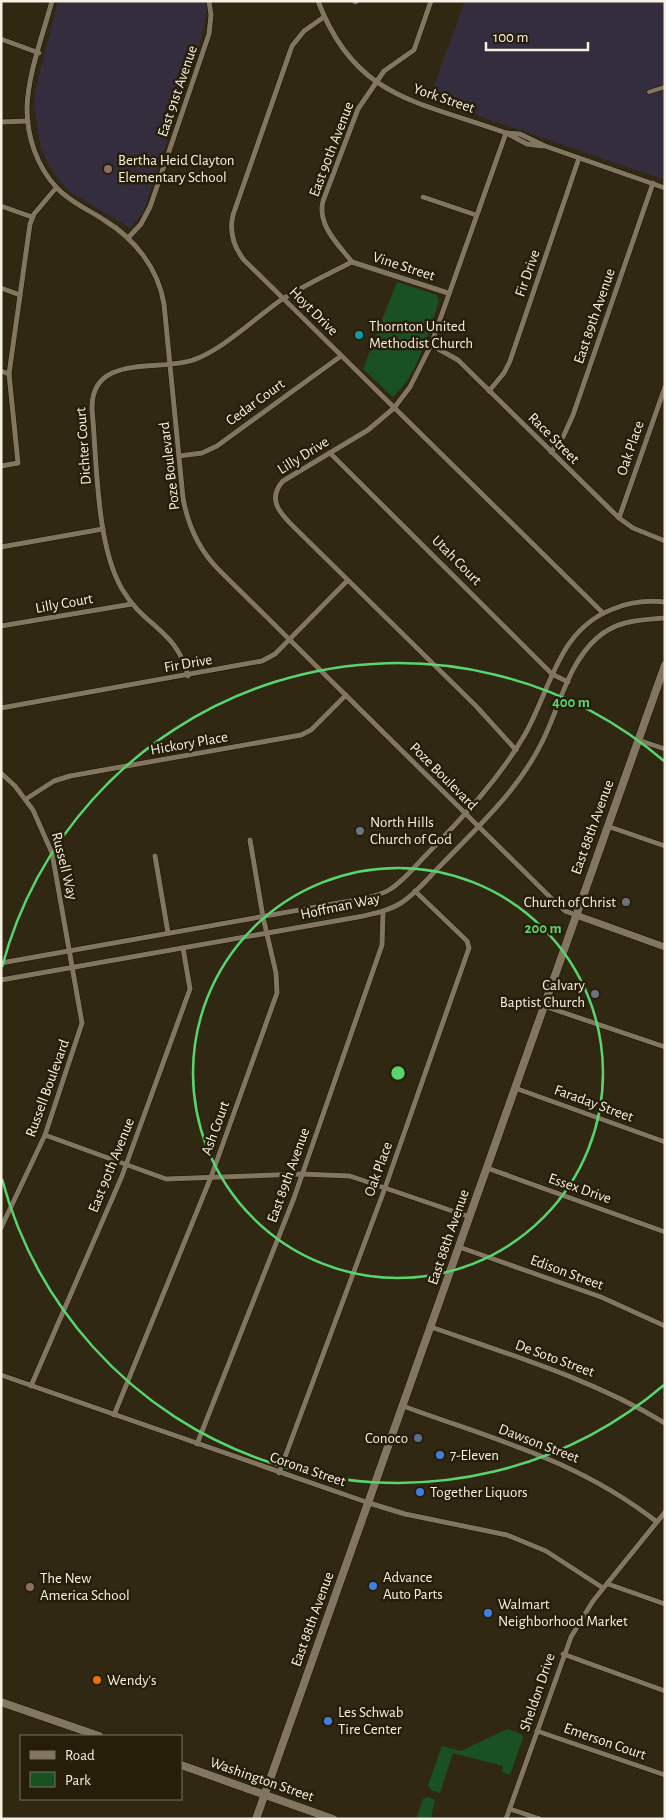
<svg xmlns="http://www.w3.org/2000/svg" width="666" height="1820" viewBox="0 0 666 1820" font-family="'Alegreya Sans',sans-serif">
<rect width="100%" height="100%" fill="#312813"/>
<g fill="#342d3d">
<polygon points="58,1 205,1 207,11 201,40 143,213 130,228 70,192 52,171 41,149 34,108 35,91"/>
<polygon points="465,1 665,1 665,180 429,99"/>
</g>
<g fill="#1a5122">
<path d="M397 282 437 295 439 301C428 333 419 373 393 397L363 369Z"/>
<polygon points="507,1729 521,1734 523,1738 510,1775 502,1772 503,1766 453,1753 440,1793 431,1790 428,1785 442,1746 461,1751"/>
<polygon points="428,1797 435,1800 431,1818 433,1819 416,1819 423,1799"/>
</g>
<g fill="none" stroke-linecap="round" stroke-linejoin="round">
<defs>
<polyline id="pedestrian" points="649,92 665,87"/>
<g id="minor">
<path d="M52 1C43 35 28 73 27 108 27 137 37 167 57 188 70 202 89 210 104 220 135 239 158 268 164 304L183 498C188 526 199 550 219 570L552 899 565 911 576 915"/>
<path d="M318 1C355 99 418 101 506 133L520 134 545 146 665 188"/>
<polyline points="355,2 357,1"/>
<path d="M324 17 304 31 292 46 233 215C229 232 233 246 244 260L603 613"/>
<polyline points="1,39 39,53"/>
<polyline points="1,122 28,121"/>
<path d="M506 133 431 345 410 387 394 408 368 430 283 481C264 502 285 518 300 533L476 706 516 750"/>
<polyline points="506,133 527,144 542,146"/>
<polyline points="423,197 476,215"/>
<polyline points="1,206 32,217"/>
<polyline points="128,238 141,224 150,207 209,34 211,15 209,1"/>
<path d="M352 262C338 244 317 225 323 201L358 109 384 71 414 50 431 1"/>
<polyline points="352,262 448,293"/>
<polyline points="1,288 20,295"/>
<polyline points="431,345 458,360 619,518 633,528 665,541"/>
<polyline points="1,371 9,374"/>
<polyline points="489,391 504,373 510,361 579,158"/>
<polyline points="551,452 563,437 573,415 653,183"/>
<polyline points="330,453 552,674 568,682"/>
<polyline points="179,456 202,453 217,446 341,356"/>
<polyline points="1,466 18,463 9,374 30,224 34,214 56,188"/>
<polyline points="619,518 665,387"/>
<polyline points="1,547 103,529"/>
<polyline points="1,626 132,604"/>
<path d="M188 676C177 630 144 627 122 589 96 545 97 461 92 409 91 353 159 372 193 360 221 351 255 318 281 300 303 286 328 274 352 262"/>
<polyline points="1,708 262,661 275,654 347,581"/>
<polyline points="638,740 665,749"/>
<polyline points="1,773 15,786 33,810 52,853 82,1023 45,1135 1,1228"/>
<polyline points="26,799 54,781 70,776 301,735 311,730 346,695"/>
<polyline points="607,826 665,846"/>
<polyline points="155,856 168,933"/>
<path d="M1 963 361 899C370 897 381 895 389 890 404 881 416 865 428 853 464 816 498 780 524 736 551 690 557 630 613 609 630 602 646 600 665 602"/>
<path d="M1 980 358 917C373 914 388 911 401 903 417 893 429 877 442 864 478 827 518 790 541 744 559 710 567 664 597 638 617 620 640 620 665 618"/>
<polyline points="544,1006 665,1047"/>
<polyline points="515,1088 665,1142"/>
<polyline points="45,1135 166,1179 302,1174 350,1176 470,1217"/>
<polyline points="487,1168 665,1232"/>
<polyline points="459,1247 601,1297 665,1326"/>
<path d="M431 1327C511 1355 592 1379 665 1423"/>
<polyline points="1,1375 369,1503 405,1514 507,1535 546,1551 603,1588"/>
<polyline points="31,1386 122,1176 190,989 183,948"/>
<path d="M403 1406C495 1440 578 1460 657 1522"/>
<polyline points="114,1415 211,1177 277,993 276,973 263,917 250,840"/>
<polyline points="197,1444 294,1198 382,945 383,911"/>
<polyline points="279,1473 385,1188 469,948 467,941 415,891"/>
<polyline points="608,1584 665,1604"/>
<polyline points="563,1654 665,1691"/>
<polyline points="537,1731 665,1775"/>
<polyline points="510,1809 540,1819"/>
<polyline points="506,1819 571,1637 593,1601 665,1512"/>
</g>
<polyline id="tertiary" points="576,915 665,947"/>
<g id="secondary">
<polyline points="1,1702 99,1736"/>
<polyline points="181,1765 333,1819"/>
<polyline points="256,1819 665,665"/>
</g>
</defs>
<use href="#pedestrian" stroke="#191000" stroke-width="5"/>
<use href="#minor" stroke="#191000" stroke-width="6"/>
<use href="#tertiary" stroke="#191000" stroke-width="8"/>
<use href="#secondary" stroke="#191000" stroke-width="9"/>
<use href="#pedestrian" stroke="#827660" stroke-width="4"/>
<use href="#minor" stroke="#827660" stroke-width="5"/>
<use href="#tertiary" stroke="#827660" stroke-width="7"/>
<use href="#secondary" stroke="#827660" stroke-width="8"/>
</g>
<g fill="none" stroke="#59d56f" stroke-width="2.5">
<circle cx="398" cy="1073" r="205"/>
<path d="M664 1385A410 410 0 0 1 2 1179M2 967A410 410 0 0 1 664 761"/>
</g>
<g fill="#8d6e63" stroke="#271e09" stroke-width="2">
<circle cx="108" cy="169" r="5"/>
<circle cx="30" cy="1587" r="5"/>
</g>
<circle fill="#0f9aa8" stroke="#271e09" stroke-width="2" cx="359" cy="335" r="5"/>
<g fill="#6b7280" stroke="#271e09" stroke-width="2">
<circle cx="360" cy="831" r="5"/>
<circle cx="626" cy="902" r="5"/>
<circle cx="595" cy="994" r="5"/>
</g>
<circle fill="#5c6f8a" stroke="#271e09" stroke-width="2" cx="418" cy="1438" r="5"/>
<g fill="#3f7fe0" stroke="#271e09" stroke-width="2">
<circle cx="440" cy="1455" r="5"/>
<circle cx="420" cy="1492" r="5"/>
<circle cx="373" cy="1586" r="5"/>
<circle cx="488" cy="1613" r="5"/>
<circle cx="328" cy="1721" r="5"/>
</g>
<circle fill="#e8710a" stroke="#271e09" stroke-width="2" cx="97" cy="1680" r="5"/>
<g text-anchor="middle" stroke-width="5" stroke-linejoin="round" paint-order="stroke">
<g font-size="15" fill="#f7f1e4" stroke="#271e09">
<text transform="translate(177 91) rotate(-71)" y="5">East 91st Avenue</text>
<text transform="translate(444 98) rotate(19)" y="5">York Street</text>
<text transform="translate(331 149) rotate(-69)" y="5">East 90th Avenue</text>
<text transform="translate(404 266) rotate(18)" y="5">Vine Street</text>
<text transform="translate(527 273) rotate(-71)" y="5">Fir Drive</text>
<text transform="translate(314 311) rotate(45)" y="5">Hoyt Drive</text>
<text transform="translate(594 316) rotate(-71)" y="5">East 89th Avenue</text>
<text transform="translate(255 402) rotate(-36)" y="5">Cedar Court</text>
<text transform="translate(554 438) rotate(45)" y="5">Race Street</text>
<text transform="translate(83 446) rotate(-94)" y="5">Dichter Court</text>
<text transform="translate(630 448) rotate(-71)" y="5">Oak Place</text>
<text transform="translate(303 455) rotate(-32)" y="5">Lilly Drive</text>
<text transform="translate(169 466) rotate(-97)" y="5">Poze Boulevard</text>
<text transform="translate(457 560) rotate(45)" y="5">Utah Court</text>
<text transform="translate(64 603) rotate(-10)" y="5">Lilly Court</text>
<text transform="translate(188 663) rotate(-10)" y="5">Fir Drive</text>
<text transform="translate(189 743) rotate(-10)" y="5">Hickory Place</text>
<text transform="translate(444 776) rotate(45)" y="5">Poze Boulevard</text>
<text transform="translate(592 827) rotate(-70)" y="5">East 88th Avenue</text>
<text transform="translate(65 866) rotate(76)" y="5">Russell Way</text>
<text transform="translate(340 906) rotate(-12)" y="5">Hoffman Way</text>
<text transform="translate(47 1088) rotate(-70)" y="5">Russell Boulevard</text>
<text transform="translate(594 1103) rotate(20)" y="5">Faraday Street</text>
<text transform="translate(215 1128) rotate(-70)" y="5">Ash Court</text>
<text transform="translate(111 1165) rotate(-68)" y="5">East 90th Avenue</text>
<text transform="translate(378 1169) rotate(-70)" y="5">Oak Place</text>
<text transform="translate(288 1175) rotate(-70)" y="5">East 89th Avenue</text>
<text transform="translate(580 1188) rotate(19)" y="5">Essex Drive</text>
<text transform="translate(448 1237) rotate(-71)" y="5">East 88th Avenue</text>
<text transform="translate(567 1272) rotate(20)" y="5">Edison Street</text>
<text transform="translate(555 1358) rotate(20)" y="5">De Soto Street</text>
<text transform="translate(539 1443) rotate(21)" y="5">Dawson Street</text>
<text transform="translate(308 1469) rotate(19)" y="5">Corona Street</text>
<text transform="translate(312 1619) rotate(-70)" y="5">East 88th Avenue</text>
<text transform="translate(537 1692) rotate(-71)" y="5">Sheldon Drive</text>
<text transform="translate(605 1741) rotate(19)" y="5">Emerson Court</text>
<text transform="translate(262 1779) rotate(19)" y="5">Washington Street</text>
</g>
<g font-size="15" fill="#f7f1e4" stroke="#271e09" text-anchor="start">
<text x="118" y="165">Bertha Heid Clayton<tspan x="118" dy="17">Elementary School</tspan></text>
<text x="369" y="331">Thornton United<tspan x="369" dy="17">Methodist Church</tspan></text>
<text x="370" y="827">North Hills<tspan x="370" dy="17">Church of God</tspan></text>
<text x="616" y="907" text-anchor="end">Church of Christ</text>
<text x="585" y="990" text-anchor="end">Calvary<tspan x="585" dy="17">Baptist Church</tspan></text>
<text x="408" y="1443" text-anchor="end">Conoco</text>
<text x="450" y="1460">7-Eleven</text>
<text x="430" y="1497">Together Liquors</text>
<text x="383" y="1582">Advance<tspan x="383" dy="17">Auto Parts</tspan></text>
<text x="40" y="1583">The New<tspan x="40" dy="17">America School</tspan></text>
<text x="498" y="1609">Walmart<tspan x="498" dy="17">Neighborhood Market</tspan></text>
<text x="107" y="1685">Wendy's</text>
<text x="338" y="1717">Les Schwab<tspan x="338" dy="17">Tire Center</tspan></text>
</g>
</g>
<circle cx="398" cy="1073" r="8" fill="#59d56f" stroke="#271e09" stroke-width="2.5"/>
<g font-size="15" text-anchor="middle" font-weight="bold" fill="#59d56f" stroke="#271e09" stroke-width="5" stroke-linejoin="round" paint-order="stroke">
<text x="571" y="707">400 m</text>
<text x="543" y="933">200 m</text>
</g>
<rect width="666" height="1820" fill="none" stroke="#f7f1e4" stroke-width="5"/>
<rect x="20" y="1735" width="162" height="65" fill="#271e09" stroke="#7a7261"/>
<rect x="30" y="1751" width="25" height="8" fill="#827660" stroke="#7a7261"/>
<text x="65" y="1760" font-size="15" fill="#f7f1e4">Road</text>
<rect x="30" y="1772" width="25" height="15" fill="#1a5122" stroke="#7a7261"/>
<text x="65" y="1785" font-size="15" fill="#f7f1e4">Park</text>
<path d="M486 42v8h102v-8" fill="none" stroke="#f7f1e4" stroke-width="2.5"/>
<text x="493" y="42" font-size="15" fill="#f7f1e4" stroke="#271e09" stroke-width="4" paint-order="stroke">100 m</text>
</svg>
